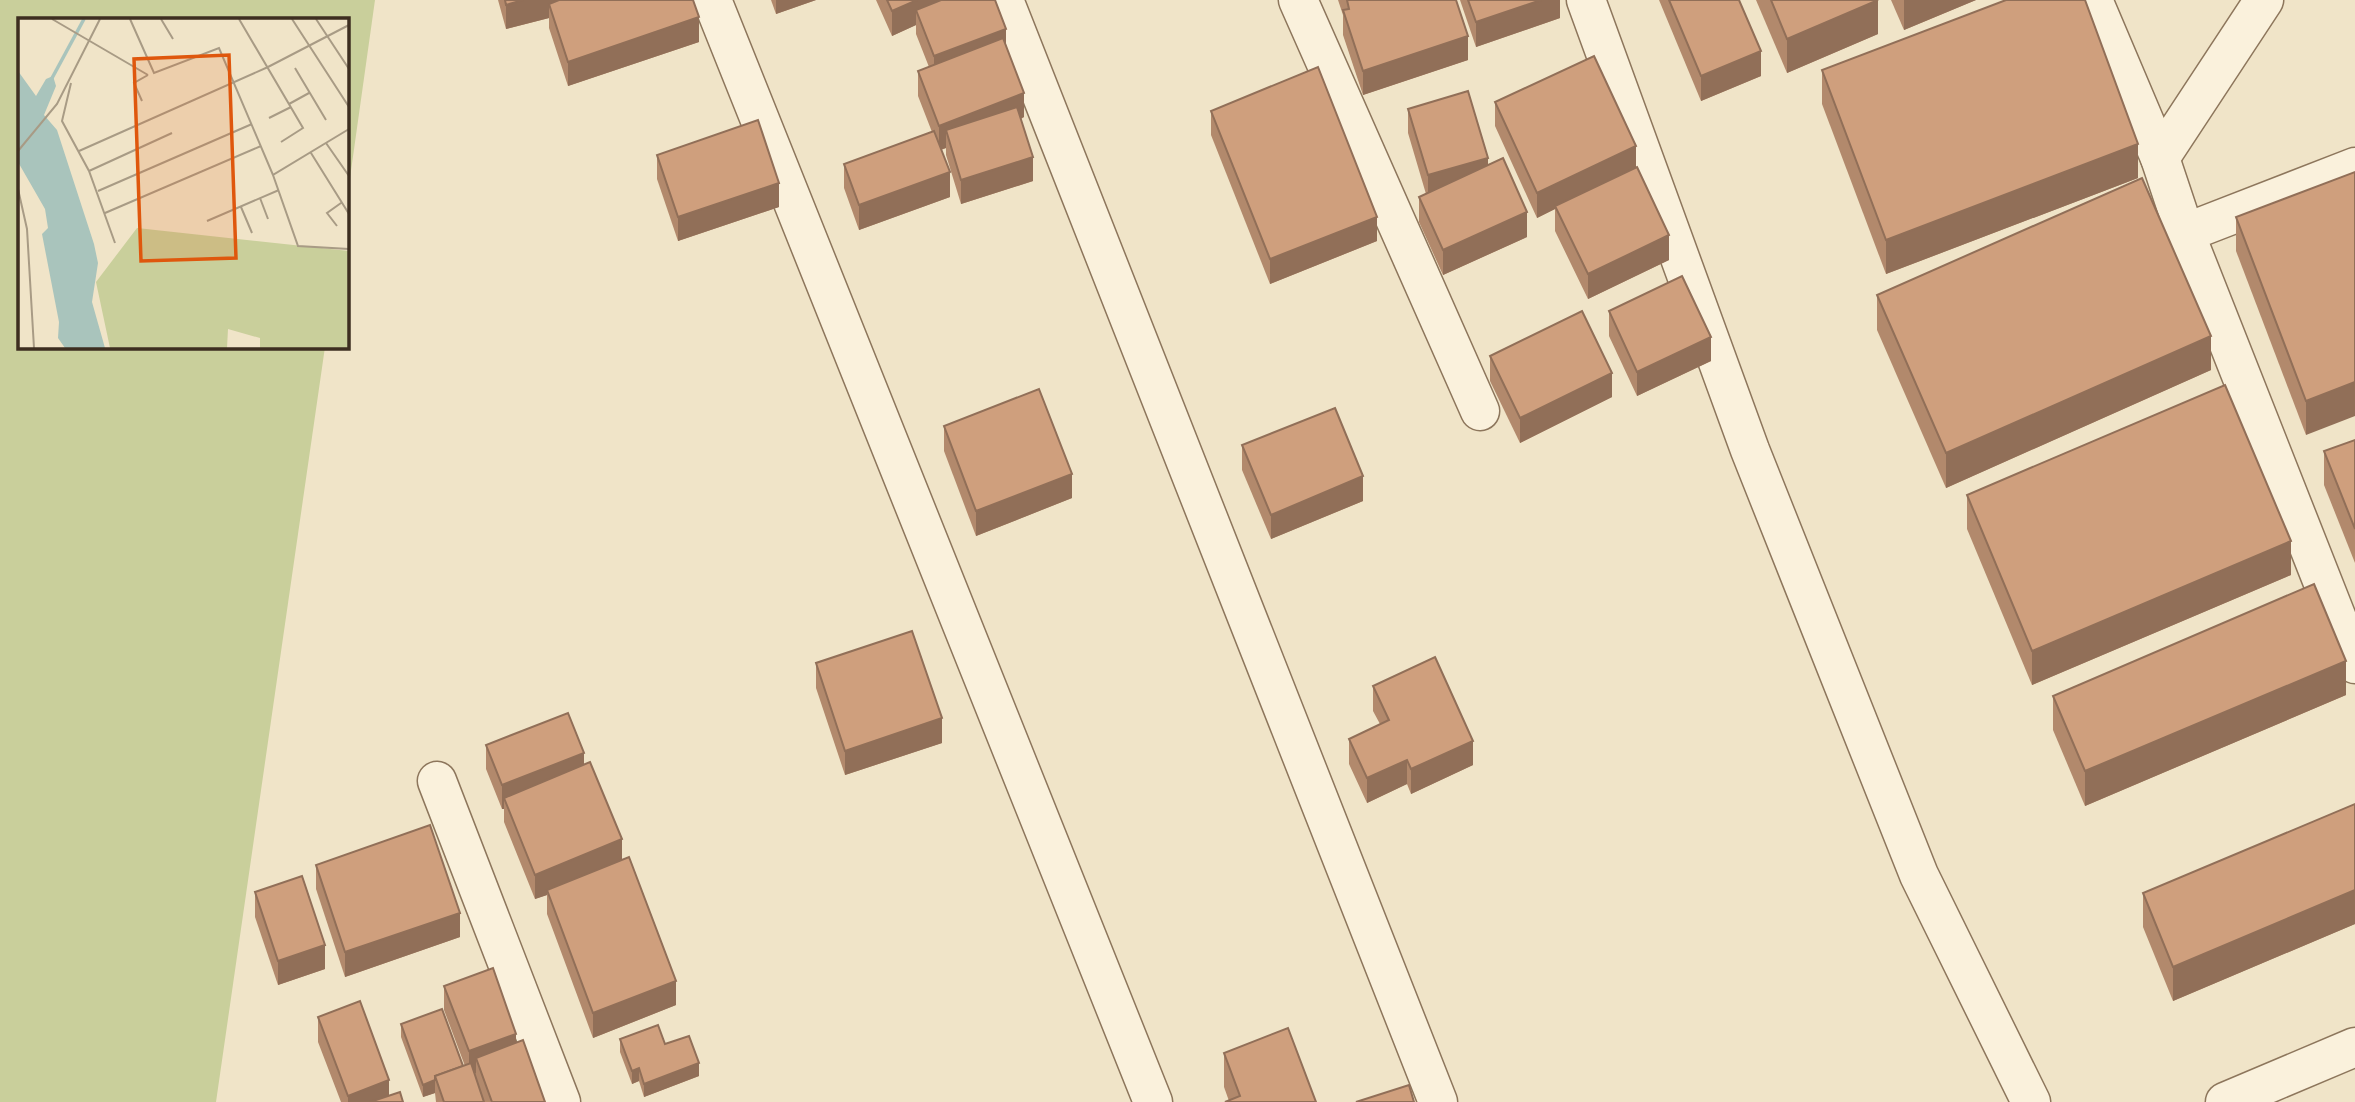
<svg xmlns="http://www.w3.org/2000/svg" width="2355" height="1102" viewBox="0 0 2355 1102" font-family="'Source Serif 4',serif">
<rect width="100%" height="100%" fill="#f0e4c8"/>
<polygon fill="#c9cf9b" points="0,0 375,0 347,199 346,19 19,19 19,346 325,347 216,1102 0,1102"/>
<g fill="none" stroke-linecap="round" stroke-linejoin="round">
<defs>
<g id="minor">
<polyline points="712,0 1153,1102"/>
<polyline points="1004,0 1438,1102"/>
<polyline points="1298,0 1480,411"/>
<polyline points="1586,0 1750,450 1919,875 2031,1102"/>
<polyline points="2093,0 2160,158 2185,233"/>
<polyline points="2160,158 2264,0"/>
<polyline points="2355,167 2185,233 2355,664"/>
<polyline points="437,781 561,1102"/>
<polyline points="2225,1102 2355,1047"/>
</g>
</defs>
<use href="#minor" stroke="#8d765c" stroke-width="41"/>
<use href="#minor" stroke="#faf1dc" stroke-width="38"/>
</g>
<g fill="#b2896c">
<polygon points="498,0 693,0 699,42 568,86 549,28 549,18 506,29"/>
<polygon points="771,0 816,0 776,14"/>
<polygon points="876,0 995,0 1024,117 1021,119 1033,181 961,204 946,155 946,148 941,150 950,197 859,230 844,188 844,164 932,132 918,96 918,71 929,67 916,34 916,25 892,36"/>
<polygon points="1338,0 1456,0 1468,60 1363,95 1343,35 1343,15"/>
<polygon points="1460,0 1560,0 1560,18 1476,47"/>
<polygon points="1659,0 1739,0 1761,76 1701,101"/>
<polygon points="1756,0 1878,0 1878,34 1787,73"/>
<polygon points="1891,0 1976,0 1904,30"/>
<polygon points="1822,70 2138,178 1886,274 1822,104"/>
<polygon points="1495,102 1636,168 1669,260 1588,299 1555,231 1555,209 1537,218 1495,126"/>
<polygon points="1408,109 1488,165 1527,237 1443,275 1419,222 1419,197 1426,194 1408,133"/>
<polygon points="1211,111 1377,241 1270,284 1211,135"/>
<polygon points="657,155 779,207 678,241 657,179"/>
<polygon points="2355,172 2306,435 2236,251 2236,217"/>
<polygon points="1877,295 2211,370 1946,488 1877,330"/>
<polygon points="1609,311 1711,361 1637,396 1609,336"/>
<polygon points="1490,356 1612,397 1520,443 1490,381"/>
<polygon points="944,426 1072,498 976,536 944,451"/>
<polygon points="2355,440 2355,563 2324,485 2324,451"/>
<polygon points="1242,445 1363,501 1271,539 1242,470"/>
<polygon points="1967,495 2291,575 2032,685 1967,529"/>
<polygon points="816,663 942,743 845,775 816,688"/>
<polygon points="1373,686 1473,765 1411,794 1407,784 1367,803 1349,764 1349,739 1380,724 1373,711"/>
<polygon points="2346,695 2085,806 2053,730 2053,696"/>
<polygon points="486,745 584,765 622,860 676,1005 593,1038 547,914 547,895 535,899 504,822 504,809 502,809 486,769"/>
<polygon points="2355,804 2355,924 2173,1001 2143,927 2143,893"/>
<polygon points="316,865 460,937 345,977 316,889"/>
<polygon points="255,892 325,969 278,985 255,917"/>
<polygon points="444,986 516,1043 545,1102 436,1102 435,1093 423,1097 401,1037 401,1024 463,1066 465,1066 444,1010"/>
<polygon points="318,1017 389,1095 403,1102 341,1102 318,1042"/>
<polygon points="620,1039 665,1044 699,1076 644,1097 639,1081 632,1084 620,1052"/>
<polygon points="1224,1053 1316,1102 1229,1101 1224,1087"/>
</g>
<g fill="#916f58">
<polygon points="523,0 589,0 549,4 549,18 506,29 506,5"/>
<polygon points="776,0 816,0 776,14"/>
<polygon points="917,0 971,0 916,10 916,25 892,36 892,11"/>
<polygon points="1541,0 1560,0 1560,18 1476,47 1476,22"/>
<polygon points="1878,0 1878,34 1787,73 1787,39"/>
<polygon points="1904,0 1976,0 1904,30"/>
<polygon points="699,17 699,42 568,86 568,62"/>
<polygon points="1006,29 1006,54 934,81 934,56"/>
<polygon points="1468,36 1468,60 1363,95 1363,71"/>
<polygon points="1761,51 1761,76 1701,101 1701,76"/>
<polygon points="1024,93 1024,117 951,146 946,130 946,148 939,150 939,126"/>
<polygon points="2138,144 2138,178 1886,274 1886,240"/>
<polygon points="1636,146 1636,171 1555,206 1555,209 1537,218 1537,193"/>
<polygon points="1033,157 1033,181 961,204 961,180"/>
<polygon points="1488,158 1488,182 1428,200 1428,175"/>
<polygon points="950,172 950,197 859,230 859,205"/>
<polygon points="779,183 779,207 678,241 678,217"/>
<polygon points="1527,212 1527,237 1443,275 1443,250"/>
<polygon points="1377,217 1377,241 1270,284 1270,259"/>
<polygon points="1669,235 1669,260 1588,299 1588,274"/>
<polygon points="2211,336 2211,370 1946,488 1946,453"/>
<polygon points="1711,337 1711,361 1637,396 1637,372"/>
<polygon points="1612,373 1612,397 1520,443 1520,418"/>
<polygon points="2355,382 2355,416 2306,435 2306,401"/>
<polygon points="1072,474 1072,498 976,536 976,511"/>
<polygon points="1363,476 1363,501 1271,539 1271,515"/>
<polygon points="2291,541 2291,575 2032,685 2032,651"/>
<polygon points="2346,661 2346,695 2085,806 2085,771"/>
<polygon points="942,718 942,743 845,775 845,751"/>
<polygon points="1473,741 1473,765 1411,794 1411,769"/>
<polygon points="584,753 584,777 504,798 504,809 502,809 502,785"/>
<polygon points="1407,760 1407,784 1367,803 1367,778"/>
<polygon points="622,839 622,864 547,890 547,895 535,899 535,875"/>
<polygon points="2355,890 2355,924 2173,1001 2173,967"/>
<polygon points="460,913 460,937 345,977 345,952"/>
<polygon points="325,945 325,969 278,985 278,961"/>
<polygon points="676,981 676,1005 593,1038 593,1013"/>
<polygon points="516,1034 516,1059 476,1058 476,1073 469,1076 469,1051"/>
<polygon points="699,1063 699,1076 644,1097 644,1084"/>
<polygon points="639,1068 639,1081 632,1084 632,1071"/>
<polygon points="389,1080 389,1102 348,1102 348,1096"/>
<polygon points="435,1080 435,1093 423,1097 423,1085"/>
</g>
<g fill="#cf9f7d" stroke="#916f58" stroke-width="2">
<polygon points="505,0 523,0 506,5"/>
<polygon points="559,0 693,0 699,17 568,62 549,4"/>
<polygon points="887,0 917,0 892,11"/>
<polygon points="941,0 995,0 1006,29 934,56 916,10"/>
<polygon points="1347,0 1456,0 1468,36 1363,71 1343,10 1349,9"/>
<polygon points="1468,0 1541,0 1476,22"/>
<polygon points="1669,0 1739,0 1761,51 1701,76"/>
<polygon points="1771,0 1878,0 1787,39"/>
<polygon points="2006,0 2085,0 2138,144 1886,240 1822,70"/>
<polygon points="1003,38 1024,93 939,126 918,71"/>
<polygon points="1594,56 1636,146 1537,193 1495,102"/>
<polygon points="1318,67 1377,217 1270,259 1211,111"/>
<polygon points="1468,91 1488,158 1428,175 1408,109"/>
<polygon points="1017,107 1033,157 961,180 946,130"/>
<polygon points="758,120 779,183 678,217 657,155"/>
<polygon points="934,131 950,172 859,205 844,164"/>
<polygon points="1503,158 1527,212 1443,250 1419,197"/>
<polygon points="1637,167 1669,235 1588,274 1555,206"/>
<polygon points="2355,172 2355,382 2306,401 2236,217"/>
<polygon points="2142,178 2211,336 1946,453 1877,295"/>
<polygon points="1682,276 1711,337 1637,372 1609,311"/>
<polygon points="1582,311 1612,373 1520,418 1490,356"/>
<polygon points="2225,385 2291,541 2032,651 1967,495"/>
<polygon points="1039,389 1072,474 976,511 944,426"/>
<polygon points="1335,408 1363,476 1271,515 1242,445"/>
<polygon points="2355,440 2355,529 2324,451"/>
<polygon points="2314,584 2346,661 2085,771 2053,696"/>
<polygon points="912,631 942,718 845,751 816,663"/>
<polygon points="1435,657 1473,741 1411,769 1407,760 1367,778 1349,739 1389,720 1373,686"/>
<polygon points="568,713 584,753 502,785 486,745"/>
<polygon points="590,762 622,839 535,875 504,798"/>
<polygon points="2355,804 2355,890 2173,967 2143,893"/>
<polygon points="430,825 460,913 345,952 316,865"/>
<polygon points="629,857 676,981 593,1013 547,890"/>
<polygon points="302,876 325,945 278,961 255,892"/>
<polygon points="493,968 516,1034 469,1051 444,986"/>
<polygon points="360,1001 389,1080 348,1096 318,1017"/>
<polygon points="442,1009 463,1066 435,1076 435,1080 423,1085 401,1024"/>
<polygon points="658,1025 665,1044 689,1036 699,1063 644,1084 639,1068 632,1071 620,1039"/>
<polygon points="1288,1028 1316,1102 1225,1102 1240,1096 1224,1053"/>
<polygon points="523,1040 545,1102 492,1102 476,1058"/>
<polygon points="471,1063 484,1102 444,1102 435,1076"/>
<polygon points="1409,1085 1414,1102 1356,1102"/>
<polygon points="400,1092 403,1102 370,1102"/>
</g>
<g transform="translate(18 18)">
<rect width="331" height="331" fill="#f0e4c8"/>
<path d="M119 210 331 233V330H242V320L210 311 209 330H92L78 264Z" fill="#c9cf9b"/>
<path d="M0 53 18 78 28 61 35 58 38 68 26 97 39 112 76 226 80 245 74 284 87 330H47L40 320 41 304 24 216 30 210 27 191 0 144Z" fill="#a9c4bc"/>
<path fill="none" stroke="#a9c4bc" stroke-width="3.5" d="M33 62 66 1"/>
<path fill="none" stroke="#a89b85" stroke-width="2" d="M34 1 130 57M112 1 136 55 201 30 255 157M143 1 155 21M221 1 285 110 263 124M274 1 331 89M298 1 331 51M277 50 308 102M53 65 44 103 71 153 97 225M124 83 116 65 130 57M271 86 291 75M251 100 273 89M331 111 255 157 280 228 331 231M308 125 331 158M0 133 39 86 82 1M61 133 250 49 331 7M293 135 331 196M71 153 154 115M0 171 9 211 16 330M80 173 234 106M242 180 250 201M223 189 234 215M87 195 243 128M189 203 261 172M319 208 309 195 323 185"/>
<path fill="#df570d" fill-opacity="0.15" stroke="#df570d" stroke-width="3.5" d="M211 37 218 240 123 243 116 41Z"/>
<rect width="331" height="331" fill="none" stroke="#3d2e20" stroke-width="3.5"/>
</g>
</svg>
